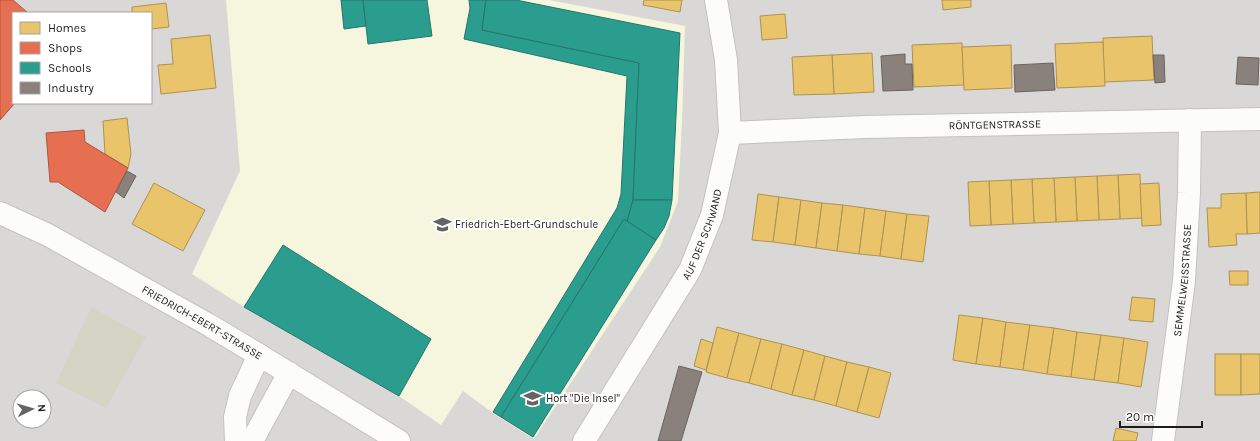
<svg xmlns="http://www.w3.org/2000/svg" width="1260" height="441" viewBox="0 0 1260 441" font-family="Karla,sans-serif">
<rect width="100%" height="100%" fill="#ece9e4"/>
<path fill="#dad8d6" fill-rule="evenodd" d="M0 0H1260V441H0ZM13 13H151V103H13ZM20 397H44V421H20Z"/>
<polygon fill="#f6f5de" points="226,0 549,0 685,26 682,121 678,201 660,247 534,439 493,413 463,391 441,425 399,396 244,307 192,274 240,171"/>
<polygon fill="#d5d5c5" points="91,307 146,337 106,408 56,383"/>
<g fill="#e9c46a" stroke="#ac9253">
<polygon points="644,0 682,0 680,12 643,5"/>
<polygon points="942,0 971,0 971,7 943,10"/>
<polygon points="166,3 169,27 151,29 151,13 132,13 132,7"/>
<polygon points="785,14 787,38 762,40 760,16"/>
<polygon points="210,35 216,88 161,94 158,65 173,64 171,39"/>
<polygon points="1152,36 1154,80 1104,82 1103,38"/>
<polygon points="1103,42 1105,86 1057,88 1055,44"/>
<polygon points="962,43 964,85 914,87 912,45"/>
<polygon points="1011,45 1012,88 964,90 962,47"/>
<polygon points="872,53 874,92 834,94 832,55"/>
<polygon points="832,55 834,94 794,95 792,57"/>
<polygon points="127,118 131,154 128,168 105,154 103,121"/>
<polygon points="1140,174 1142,218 1120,219 1118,175"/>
<polygon points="1118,175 1120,219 1099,220 1097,176"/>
<polygon points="1097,176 1099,220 1077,221 1075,177"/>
<polygon points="1075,177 1077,221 1056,222 1054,178"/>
<polygon points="1054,178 1056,222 1034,223 1032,179"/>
<polygon points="1032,179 1034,223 1013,224 1011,180"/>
<polygon points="1011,180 1013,224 991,225 989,181"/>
<polygon points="989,181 991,225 970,226 968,182"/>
<polygon points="154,183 205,210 183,251 132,224"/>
<polygon points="1159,183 1161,225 1142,226 1140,184"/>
<polygon points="1260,192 1260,233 1247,234 1246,193"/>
<polygon points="1246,193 1247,234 1236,234 1237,245 1209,247 1207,208 1221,208 1221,194"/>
<polygon points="758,194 779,197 773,242 752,240"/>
<polygon points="779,197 801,200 795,245 773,242"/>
<polygon points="801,200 822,203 816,248 795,245"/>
<polygon points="822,203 843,205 837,251 816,248"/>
<polygon points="843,205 865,208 859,254 837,251"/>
<polygon points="865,208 886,211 880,256 859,254"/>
<polygon points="886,211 907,214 901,259 880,256"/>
<polygon points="907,214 929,216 923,262 901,259"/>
<polygon points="1229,271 1248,271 1248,285 1230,285"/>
<polygon points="1132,297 1155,299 1153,322 1129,320"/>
<polygon points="959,315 983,318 976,364 953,360"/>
<polygon points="983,318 1006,322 1000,367 976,364"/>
<polygon points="1006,322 1030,325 1023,370 1000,367"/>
<polygon points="1030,325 1054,328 1047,374 1023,370"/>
<polygon points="717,327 739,333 727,378 706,372"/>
<polygon points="1054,328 1077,332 1071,377 1047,374"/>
<polygon points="1077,332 1101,335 1094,380 1071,377"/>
<polygon points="739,333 761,339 749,383 727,378"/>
<polygon points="1101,335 1124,338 1118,383 1094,380"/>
<polygon points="1124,338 1148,342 1141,387 1118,383"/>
<polygon points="701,339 713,343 706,370 694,366"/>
<polygon points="761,339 782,344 771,389 749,383"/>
<polygon points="782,344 804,350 792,395 771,389"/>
<polygon points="804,350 825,356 814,400 792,395"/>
<rect x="1215" y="354" width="26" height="41"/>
<polygon points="1241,354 1260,354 1260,394 1241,395"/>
<polygon points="825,356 847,362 836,406 814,400"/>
<polygon points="847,362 869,367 857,412 836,406"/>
<polygon points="869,367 891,373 879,418 857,412"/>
<polygon points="1116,428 1138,433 1136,441 1113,441"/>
</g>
<g fill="#e76f51" stroke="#aa5641">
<polygon points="0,0 13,0 28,13 13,13 13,103 15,103 0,120"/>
<polygon points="84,130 85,142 128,168 105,212 58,182 50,182 46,133"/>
</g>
<g fill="#2a9d8f" stroke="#26766c">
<polygon points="341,0 363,0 366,26 344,29"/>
<polygon points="363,0 427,0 432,36 368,44"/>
<polygon points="469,0 486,0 482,30 639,63 633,200 627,222 624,219 501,417 493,412 617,208 621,194 627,76 464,39 470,8"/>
<polygon points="486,0 516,0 680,33 672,200 633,200 639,63 482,30"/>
<polygon points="633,200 672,200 669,216 664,228 656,240 627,222"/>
<polygon points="624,219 656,240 533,437 501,417"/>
<polygon points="283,245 431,339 399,396 244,307"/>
</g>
<g fill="#8a817c" stroke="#69635f">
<polygon points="905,54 905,64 912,64 913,90 883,91 881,56"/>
<polygon points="1153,55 1164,55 1165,82 1155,83"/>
<polygon points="1238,57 1259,58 1258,85 1236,84"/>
<polygon points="1053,63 1055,90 1015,92 1014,65"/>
<polygon points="127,171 136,176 124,198 116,192"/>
<polygon points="679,366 702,372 681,441 658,441"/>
</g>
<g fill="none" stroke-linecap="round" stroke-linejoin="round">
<defs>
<g id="minor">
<path id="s1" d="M730 133 865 127 1260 119"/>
<path id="s2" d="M0 213 48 235 209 325 259 355 399 441"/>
<polyline points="236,441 235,417 240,396 259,355"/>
<polyline points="252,441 289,373"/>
<path id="s3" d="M584 441 690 270 712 215 730 133 726 60 716 0"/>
<path id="s4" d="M1163 441 1184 281 1189 193 1190 120"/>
</g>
</defs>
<use href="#minor" stroke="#c4c2c0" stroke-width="24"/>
<use href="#minor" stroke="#fcfcfb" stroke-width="22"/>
</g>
<defs>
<symbol id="school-bare" viewBox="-9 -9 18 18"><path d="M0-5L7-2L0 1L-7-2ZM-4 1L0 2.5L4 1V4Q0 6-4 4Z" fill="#656462" stroke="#fff" stroke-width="2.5" paint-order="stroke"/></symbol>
</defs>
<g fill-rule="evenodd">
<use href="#school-bare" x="430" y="212" width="25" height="25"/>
<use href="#school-bare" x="520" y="386" width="25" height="25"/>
</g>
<g text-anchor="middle" stroke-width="4" stroke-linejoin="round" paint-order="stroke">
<g font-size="11" fill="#1c1c1c" stroke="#fff">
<text dy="4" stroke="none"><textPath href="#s1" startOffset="265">RÖNTGENSTRASSE</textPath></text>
<text dy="4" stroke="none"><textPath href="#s3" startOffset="239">AUF DER SCHWAND</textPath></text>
<text dy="4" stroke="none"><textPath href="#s4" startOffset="162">SEMMELWEISSTRASSE</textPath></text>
<text dy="4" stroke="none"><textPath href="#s2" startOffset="230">FRIEDRICH-EBERT-STRASSE</textPath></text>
</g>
<g font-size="11" fill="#1c1c1c" stroke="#fff" text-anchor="start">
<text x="455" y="228">Friedrich-Ebert-Grundschule</text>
<text x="546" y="402">Hort "Die Insel"</text>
</g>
</g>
<rect x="12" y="12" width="140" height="92" fill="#ffffff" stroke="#a4a4a4"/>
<rect x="20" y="22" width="20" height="12" fill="#e9c46a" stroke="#a4a4a4"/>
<text x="48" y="32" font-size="12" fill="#1c1c1c">Homes</text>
<rect x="20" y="42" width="20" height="12" fill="#e76f51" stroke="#a4a4a4"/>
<text x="48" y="52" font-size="12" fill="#1c1c1c">Shops</text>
<rect x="20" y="62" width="20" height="12" fill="#2a9d8f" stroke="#a4a4a4"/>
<text x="48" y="72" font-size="12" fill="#1c1c1c">Schools</text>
<rect x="20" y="82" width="20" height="12" fill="#8a817c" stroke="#a4a4a4"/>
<text x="48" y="92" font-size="12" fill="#1c1c1c">Industry</text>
<g transform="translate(32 409) rotate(85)"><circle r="19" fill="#ffffff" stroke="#a4a4a4"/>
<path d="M0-3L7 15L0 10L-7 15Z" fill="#656462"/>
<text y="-6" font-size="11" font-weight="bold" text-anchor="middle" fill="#1c1c1c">N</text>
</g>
<path d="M1120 421v6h82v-6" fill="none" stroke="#1c1c1c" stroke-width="2"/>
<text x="1126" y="421" font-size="12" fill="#1c1c1c" stroke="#ffffff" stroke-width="3" paint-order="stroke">20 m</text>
</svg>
